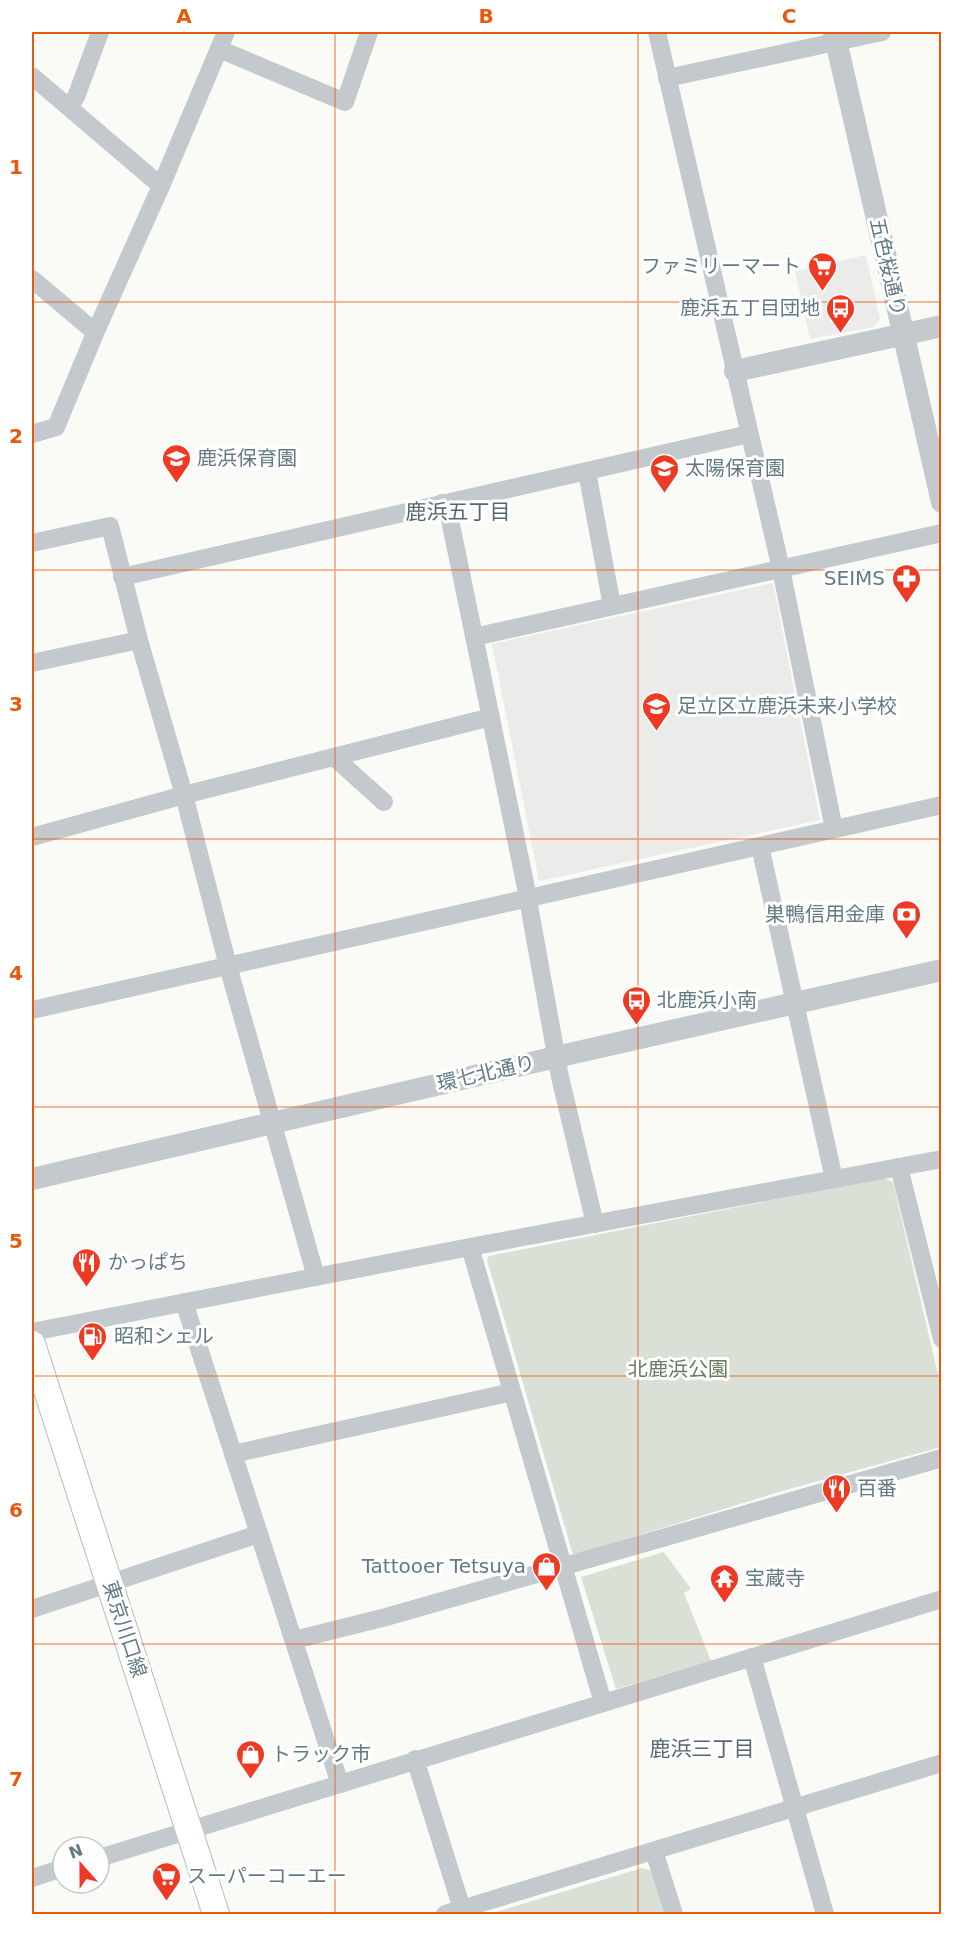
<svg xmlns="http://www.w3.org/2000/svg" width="973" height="1946" viewBox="0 0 973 1946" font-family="'DejaVu Sans','Noto Sans JP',sans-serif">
<rect width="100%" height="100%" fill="#fafaf7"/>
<g fill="#ebebea">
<polygon points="866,255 880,319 874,327 810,339 795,271"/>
<polygon points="773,583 820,820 539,881 492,644"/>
</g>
<g fill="#dae0d6">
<polygon points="884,1178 893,1182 941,1387 941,1447 786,1490 573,1555 487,1260 489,1256"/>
<polygon points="664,1552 691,1589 684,1593 711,1661 616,1689 581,1577"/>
<polygon points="642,1868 651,1871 666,1914 489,1914"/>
</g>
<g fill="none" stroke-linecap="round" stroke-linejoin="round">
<defs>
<polyline id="secondary" points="32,1344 216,1914"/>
</defs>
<use href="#secondary" stroke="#b5bdc1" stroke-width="28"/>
<g stroke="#c3c9cc" stroke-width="18">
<polyline points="657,32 781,569 834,829"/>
<polyline points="219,49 345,102 369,32"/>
<polyline points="32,76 161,186"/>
<polyline points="667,78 882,32"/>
<polyline points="69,106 76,97 100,32"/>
<polyline points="32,279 89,327 96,331"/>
<polyline points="32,434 56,427 96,331 161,186 226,32"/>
<polyline points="587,472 612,606"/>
<polyline points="442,503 449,515 525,883 560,1077 595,1224"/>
<polyline points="32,543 110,526 139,640 184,795 228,966 316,1277"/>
<polyline points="122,577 749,434"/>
<polyline points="474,637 942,533"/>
<polyline points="32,663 139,640"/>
<polyline points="334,757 384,802"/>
<polyline points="32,837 184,795 491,717"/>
<polyline points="760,846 834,1179"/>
<polyline points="32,1010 942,805"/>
<polyline points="899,1167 942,1339"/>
<polyline points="470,1247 603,1703"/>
<polyline points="184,1302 340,1784"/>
<polyline points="32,1332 470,1247 942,1159"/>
<polyline points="233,1454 512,1392"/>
<polyline points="32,1609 258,1534"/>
<polyline points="294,1640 386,1617 942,1458"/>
<polyline points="752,1657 825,1914"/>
<polyline points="415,1759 462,1909"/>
<polyline points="654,1851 674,1914"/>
<polyline points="99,1858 942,1599"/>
<polyline points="32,1878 63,1868"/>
<polyline points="445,1914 942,1763"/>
</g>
<g stroke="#c3c9cc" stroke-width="22">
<polyline points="834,32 942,502"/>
<polyline points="735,371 942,326"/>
<polyline points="32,1179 569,1054 942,970"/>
</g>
<use href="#secondary" stroke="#fff" stroke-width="26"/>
</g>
<path fill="none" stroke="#e8590c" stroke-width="1.5" stroke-opacity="0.55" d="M335 32V1914M638 32V1914M32 302H942M32 570H942M32 839H942M32 1107H942M32 1376H942M32 1644H942"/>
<defs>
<symbol id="supermarket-pin" viewBox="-11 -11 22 30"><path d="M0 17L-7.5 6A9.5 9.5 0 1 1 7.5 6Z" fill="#ee3a23" stroke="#fff"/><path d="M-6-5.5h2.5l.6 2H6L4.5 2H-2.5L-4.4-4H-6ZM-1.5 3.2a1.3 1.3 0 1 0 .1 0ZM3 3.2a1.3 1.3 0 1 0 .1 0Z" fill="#fff"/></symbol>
<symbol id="bus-pin" viewBox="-11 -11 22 30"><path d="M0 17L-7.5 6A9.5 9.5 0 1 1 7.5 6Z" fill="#ee3a23" stroke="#fff"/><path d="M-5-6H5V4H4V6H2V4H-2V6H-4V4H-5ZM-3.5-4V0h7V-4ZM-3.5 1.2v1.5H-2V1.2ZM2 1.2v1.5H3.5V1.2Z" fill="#fff"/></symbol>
<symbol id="school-pin" viewBox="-11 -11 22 30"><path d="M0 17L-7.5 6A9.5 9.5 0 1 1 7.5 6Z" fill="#ee3a23" stroke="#fff"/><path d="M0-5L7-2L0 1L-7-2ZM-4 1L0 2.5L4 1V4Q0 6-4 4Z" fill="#fff"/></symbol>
<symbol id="pharmacy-pin" viewBox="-11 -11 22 30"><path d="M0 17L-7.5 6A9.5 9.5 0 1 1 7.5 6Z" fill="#ee3a23" stroke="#fff"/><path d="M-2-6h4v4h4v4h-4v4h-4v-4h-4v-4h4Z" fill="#fff"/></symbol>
<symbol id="bank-pin" viewBox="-11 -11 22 30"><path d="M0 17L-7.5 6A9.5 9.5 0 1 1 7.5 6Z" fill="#ee3a23" stroke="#fff"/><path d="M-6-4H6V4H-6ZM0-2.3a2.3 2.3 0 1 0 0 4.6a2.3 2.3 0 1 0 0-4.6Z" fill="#fff"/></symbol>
<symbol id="restaurant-pin" viewBox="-11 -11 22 30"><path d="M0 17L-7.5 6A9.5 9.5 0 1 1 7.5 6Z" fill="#ee3a23" stroke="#fff"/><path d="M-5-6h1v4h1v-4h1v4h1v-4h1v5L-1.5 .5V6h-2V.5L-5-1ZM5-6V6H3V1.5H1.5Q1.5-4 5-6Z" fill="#fff"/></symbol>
<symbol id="fuel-pin" viewBox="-11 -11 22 30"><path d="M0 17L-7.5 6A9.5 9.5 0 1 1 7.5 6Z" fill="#ee3a23" stroke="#fff"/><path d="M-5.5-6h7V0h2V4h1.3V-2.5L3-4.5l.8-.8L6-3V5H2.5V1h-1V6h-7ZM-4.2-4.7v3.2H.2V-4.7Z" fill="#fff"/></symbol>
<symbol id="shop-pin" viewBox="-11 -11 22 30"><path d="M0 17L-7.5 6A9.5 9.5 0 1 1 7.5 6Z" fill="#ee3a23" stroke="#fff"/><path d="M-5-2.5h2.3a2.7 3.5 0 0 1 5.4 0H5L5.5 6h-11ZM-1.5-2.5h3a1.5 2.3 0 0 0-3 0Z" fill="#fff"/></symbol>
<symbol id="temple-pin" viewBox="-11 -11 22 30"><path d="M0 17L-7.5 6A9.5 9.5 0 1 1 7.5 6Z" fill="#ee3a23" stroke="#fff"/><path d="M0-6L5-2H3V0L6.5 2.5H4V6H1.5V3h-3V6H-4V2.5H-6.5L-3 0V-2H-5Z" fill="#fff"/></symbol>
</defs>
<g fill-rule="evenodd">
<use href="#supermarket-pin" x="806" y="250" width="33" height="45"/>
<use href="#bus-pin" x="824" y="292" width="33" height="45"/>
<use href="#school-pin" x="160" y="442" width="33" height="45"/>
<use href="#school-pin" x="648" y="452" width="33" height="45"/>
<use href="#pharmacy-pin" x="890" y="562" width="33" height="45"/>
<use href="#school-pin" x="640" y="690" width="33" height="45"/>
<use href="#bank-pin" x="890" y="898" width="33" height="45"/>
<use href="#bus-pin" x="620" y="984" width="33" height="45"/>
<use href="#restaurant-pin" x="70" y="1246" width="33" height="45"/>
<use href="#fuel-pin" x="76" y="1320" width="33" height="45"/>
<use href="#restaurant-pin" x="820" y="1472" width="33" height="45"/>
<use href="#shop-pin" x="530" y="1550" width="33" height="45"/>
<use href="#temple-pin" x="708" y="1562" width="33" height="45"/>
<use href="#shop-pin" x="234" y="1738" width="33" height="45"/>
<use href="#supermarket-pin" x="150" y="1860" width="33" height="45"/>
</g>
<g text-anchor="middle" stroke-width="6" stroke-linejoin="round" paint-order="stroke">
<g font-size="20" fill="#637a84" stroke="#fff" text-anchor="start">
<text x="801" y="273" text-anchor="end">ファミリーマート</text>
<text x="820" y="315" text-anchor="end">鹿浜五丁目団地</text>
<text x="197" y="465">鹿浜保育園</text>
<text x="685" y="475">太陽保育園</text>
<text x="885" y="585" text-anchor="end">SEIMS</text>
<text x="677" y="713">足立区立鹿浜未来小学校</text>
<text x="885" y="921" text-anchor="end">巣鴨信用金庫</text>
<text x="657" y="1007">北鹿浜小南</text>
<text x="108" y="1269">かっぱち</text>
<text x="114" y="1343">昭和シェル</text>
<text x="857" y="1495">百番</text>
<text x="526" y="1573" text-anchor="end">Tattooer Tetsuya</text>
<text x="745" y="1585">宝蔵寺</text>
<text x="271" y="1761">トラック市</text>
<text x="187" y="1883">スーパーコーエー</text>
</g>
<g font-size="20" fill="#637a84" stroke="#fff">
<text transform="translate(888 267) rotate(77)" y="7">五色桜通り</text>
<text transform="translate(486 1073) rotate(-13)" y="7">環七北通り</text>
<text transform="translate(125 1629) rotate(72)" y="7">東京川口線</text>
</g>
<g font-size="20" fill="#6a7b62" stroke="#fff">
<text x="678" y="1376">北鹿浜公園</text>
</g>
<g font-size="21" fill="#55676f" stroke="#fff">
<text x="458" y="519">鹿浜五丁目</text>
<text x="702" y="1756">鹿浜三丁目</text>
</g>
</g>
<rect width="973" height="1946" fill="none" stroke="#ffffff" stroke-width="66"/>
<g transform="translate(81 1865) rotate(339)"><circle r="28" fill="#ffffff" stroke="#c1cace" stroke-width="1.5"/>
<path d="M0-4.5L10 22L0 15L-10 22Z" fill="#ee3a23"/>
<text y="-9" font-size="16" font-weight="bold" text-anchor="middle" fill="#637a84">N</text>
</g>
<rect x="33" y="33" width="907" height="1880" fill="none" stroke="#e8590c" stroke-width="2"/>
<g font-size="20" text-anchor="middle" font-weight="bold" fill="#e8590c">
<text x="184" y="23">A</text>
<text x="486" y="23">B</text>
<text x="789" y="23">C</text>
<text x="16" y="174">1</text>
<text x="16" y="443">2</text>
<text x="16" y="711">3</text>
<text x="16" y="980">4</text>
<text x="16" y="1248">5</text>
<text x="16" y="1517">6</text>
<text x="16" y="1786">7</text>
</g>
</svg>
